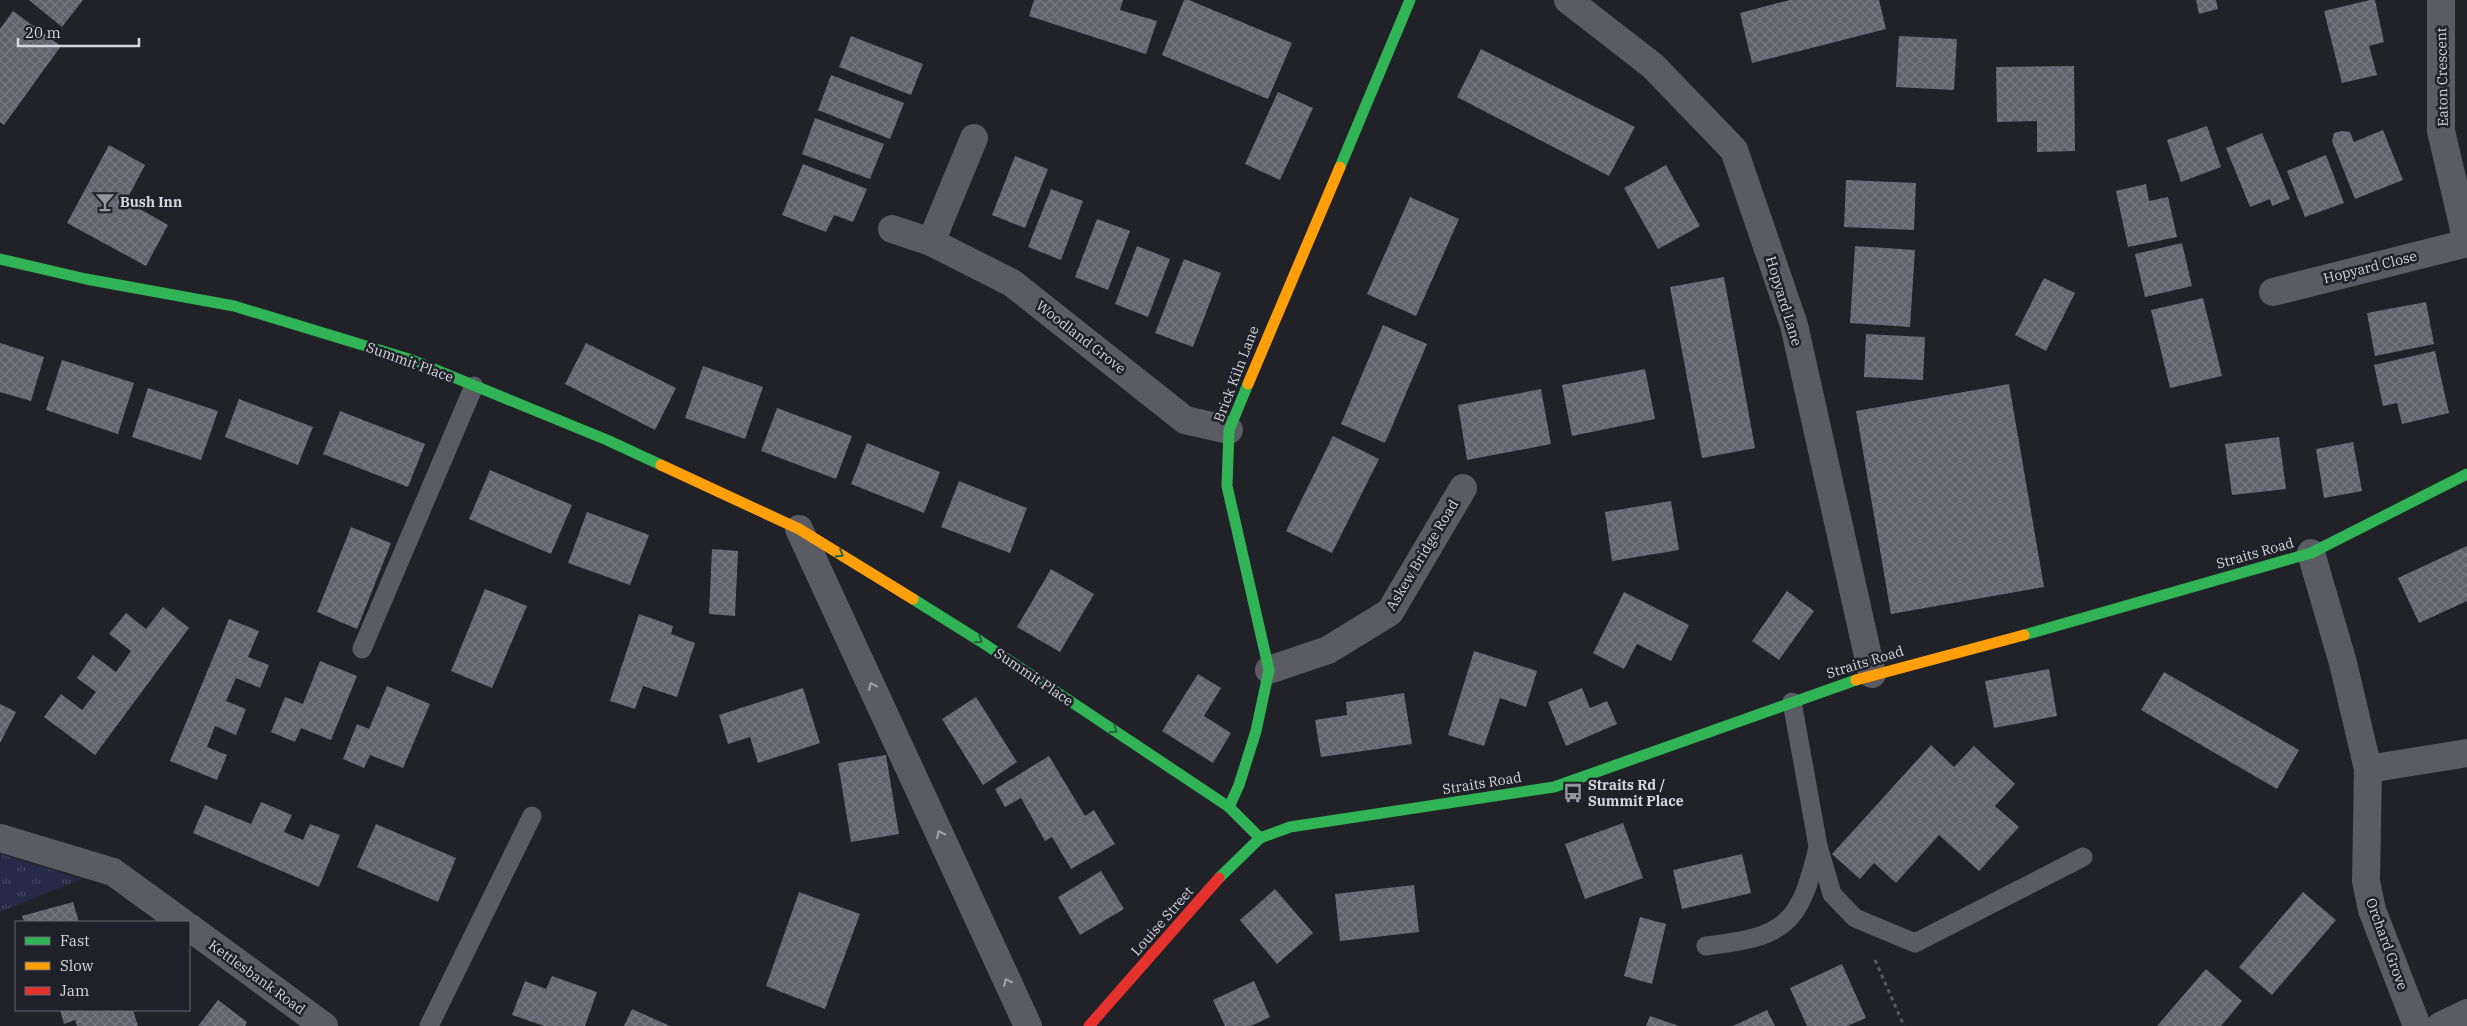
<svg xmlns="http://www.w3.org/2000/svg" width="2467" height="1026" viewBox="0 0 2467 1026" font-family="'IBM Plex Serif',serif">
<defs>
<pattern id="grass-tufts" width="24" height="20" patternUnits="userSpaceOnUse" patternTransform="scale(1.25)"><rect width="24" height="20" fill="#282946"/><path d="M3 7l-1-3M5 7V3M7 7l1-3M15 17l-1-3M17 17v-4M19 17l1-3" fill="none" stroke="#464760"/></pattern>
<pattern id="building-cross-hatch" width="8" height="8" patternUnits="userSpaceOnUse" patternTransform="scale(1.25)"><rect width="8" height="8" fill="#61626e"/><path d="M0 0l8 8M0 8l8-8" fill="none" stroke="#777882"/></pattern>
</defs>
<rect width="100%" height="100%" fill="#212227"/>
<polygon fill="url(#grass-tufts)" points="0,854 81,879 0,912"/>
<g fill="url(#building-cross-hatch)">
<polygon points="29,0 83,0 62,27"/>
<polygon points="1034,0 1123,0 1120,10 1157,21 1146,54 1029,16"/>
<polygon points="1184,0 1189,0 1292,43 1268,99 1162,55"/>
<polygon points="1790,0 1879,0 1886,29 1752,63 1740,13"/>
<polygon points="2196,0 2216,0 2218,9 2199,14"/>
<polygon points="2370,0 2375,0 2384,42 2369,46 2377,75 2342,83 2324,11"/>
<polygon points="13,11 61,46 4,125 0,122 0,29"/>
<polygon points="851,36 923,64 911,95 839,67"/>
<polygon points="1899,36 1957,39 1954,90 1896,87"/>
<polygon points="1481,49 1635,127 1609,176 1457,97"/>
<polygon points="2074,66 2075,151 2037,152 2037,121 1997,122 1996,67"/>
<polygon points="831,75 904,103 890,139 818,110"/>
<polygon points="1278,92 1313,108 1280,180 1245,164"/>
<polygon points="815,118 884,144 870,179 802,154"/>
<polygon points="2207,126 2221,167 2181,182 2167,140"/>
<polygon points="2383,130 2403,180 2355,199 2332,141 2334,133 2342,131 2350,132 2354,142"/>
<polygon points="2262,133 2290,199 2272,206 2270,199 2250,207 2226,148"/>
<polygon points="109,145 145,165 126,201 168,225 146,266 67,223"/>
<polygon points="2326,155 2344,203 2305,217 2287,171"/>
<polygon points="1015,156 1048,169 1025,228 992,215"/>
<polygon points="803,164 867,189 853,222 834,215 826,232 782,215"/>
<polygon points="1666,165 1700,226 1658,249 1624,188"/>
<polygon points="1846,180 1916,183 1914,230 1844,227"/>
<polygon points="2146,184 2149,201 2168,197 2177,237 2128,247 2116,191"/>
<polygon points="1051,189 1083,201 1061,260 1028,247"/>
<polygon points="1410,197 1459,219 1416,316 1367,294"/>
<polygon points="1097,219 1130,231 1108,290 1075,277"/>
<polygon points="2182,243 2192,286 2145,297 2135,254"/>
<polygon points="1137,246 1170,259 1148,317 1115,304"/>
<polygon points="1855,246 1915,250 1910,327 1850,323"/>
<polygon points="1184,259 1221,273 1193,347 1155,333"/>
<polygon points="1724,277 1755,448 1702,458 1670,287"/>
<polygon points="2044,278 2075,293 2046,351 2015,335"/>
<polygon points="2203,298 2222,376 2170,388 2151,310"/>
<polygon points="2426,302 2434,344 2375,356 2367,313"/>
<polygon points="1383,325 1427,344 1385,443 1341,424"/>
<polygon points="1866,334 1925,337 1923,380 1864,377"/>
<polygon points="0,343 44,357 31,401 0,392"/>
<polygon points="586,343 676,388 655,430 565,384"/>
<polygon points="2435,351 2449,413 2402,424 2397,403 2383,406 2374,365"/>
<polygon points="62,360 134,383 118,434 46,410"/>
<polygon points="703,366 763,387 745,439 685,418"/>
<polygon points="1645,369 1655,419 1572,436 1562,385"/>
<polygon points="2009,384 2044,587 1891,614 1856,411"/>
<polygon points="148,388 218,411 201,460 132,437"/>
<polygon points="1541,389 1551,444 1467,460 1458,405"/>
<polygon points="239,399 313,427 298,465 225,437"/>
<polygon points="777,408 852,436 836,479 761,451"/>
<polygon points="340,411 425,444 408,487 323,454"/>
<polygon points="1333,436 1379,459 1332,553 1286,531"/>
<polygon points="2279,437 2286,489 2232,495 2225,444"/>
<polygon points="2353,442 2362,491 2324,498 2316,449"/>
<polygon points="867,443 940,472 924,513 851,484"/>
<polygon points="490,470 572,505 551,554 469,519"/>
<polygon points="959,481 1027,508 1010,553 941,527"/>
<polygon points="1671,501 1679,550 1612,561 1605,512"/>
<polygon points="587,512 649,535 630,585 568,563"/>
<polygon points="351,527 391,543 357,629 317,612"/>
<polygon points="2467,546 2467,601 2419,623 2398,578"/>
<polygon points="712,549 738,551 735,616 709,614"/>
<polygon points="1051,569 1094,594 1060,652 1017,627"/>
<polygon points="485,589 527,606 492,688 451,671"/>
<polygon points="1787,591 1814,611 1779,660 1752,641"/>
<polygon points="1624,592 1689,625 1671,661 1637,644 1624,669 1593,653"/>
<polygon points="163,607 189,628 95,755 44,717 61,694 82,710 96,692 77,678 93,655 116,672 131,651 109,634 126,613 146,629"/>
<polygon points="639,614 673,626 671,634 695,643 677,697 643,686 635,709 610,701"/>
<polygon points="229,619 259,631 248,657 269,665 260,688 236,678 226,701 246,709 236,735 215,726 207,747 227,755 217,780 170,761"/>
<polygon points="1474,651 1537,671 1526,707 1500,698 1484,746 1448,735"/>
<polygon points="320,661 357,676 331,740 301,728 295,742 271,732 285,697 303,704"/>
<polygon points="2049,669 2057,716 1994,728 1985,681"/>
<polygon points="2164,672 2299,750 2277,789 2141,710"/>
<polygon points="1198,674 1221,688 1204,716 1231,733 1213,763 1162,731"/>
<polygon points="387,686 430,704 403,768 370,755 364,768 343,759 357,724 369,729"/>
<polygon points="803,688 820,743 758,763 750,737 728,744 719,715"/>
<polygon points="1582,688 1590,708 1607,701 1617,724 1566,746 1548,702"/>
<polygon points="1404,693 1412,744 1321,757 1315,720 1347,715 1346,702"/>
<polygon points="976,697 1017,762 983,785 942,719"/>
<polygon points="0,704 16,712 0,743"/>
<polygon points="1931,745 1954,767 1974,746 2015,784 1995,806 2019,827 1979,871 1939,835 1896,883 1874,863 1860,879 1832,854"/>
<polygon points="886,755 899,834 851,842 838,763"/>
<polygon points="1049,756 1085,816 1094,810 1115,844 1071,869 1052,837 1045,841 1021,798 1005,807 995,789"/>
<polygon points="261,802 292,815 284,832 303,840 310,824 340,835 319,887 193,833 205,805 251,824"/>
<polygon points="1623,823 1643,878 1585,899 1565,844"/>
<polygon points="376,824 456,858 438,902 357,867"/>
<polygon points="1742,854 1751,893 1682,909 1673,870"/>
<polygon points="1101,871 1124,909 1080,935 1058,897"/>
<polygon points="1414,885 1419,932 1340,941 1335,894"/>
<polygon points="1275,889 1313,933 1277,964 1240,920"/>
<polygon points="799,892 860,914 825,1009 766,986"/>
<polygon points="2303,892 2336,920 2272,995 2239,967"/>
<polygon points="73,902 79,922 24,922 22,916"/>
<polygon points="1640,917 1666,924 1652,984 1624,976"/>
<polygon points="1842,964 1866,1018 1847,1026 1807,1026 1790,988"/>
<polygon points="2206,969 2242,1001 2221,1026 2157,1026"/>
<polygon points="552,976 597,992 585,1026 544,1026 512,1015 525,981 546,989"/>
<polygon points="1254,981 1270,1017 1251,1026 1225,1026 1213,1000"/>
<polygon points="218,1000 247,1022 245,1026 198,1026"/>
<polygon points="632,1009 670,1026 624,1026"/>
<polygon points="60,1010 133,1010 138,1026 77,1026 75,1020 64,1024"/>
<polygon points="1767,1010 1775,1026 1733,1026"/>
<polygon points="1650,1016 1679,1026 1646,1026"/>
</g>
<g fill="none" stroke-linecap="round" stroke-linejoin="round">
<polyline stroke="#58595e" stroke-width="3" stroke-dasharray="4 4" stroke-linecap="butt" points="1875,960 1904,1026"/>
<g stroke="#5a5b63" stroke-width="19">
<polyline points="362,649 474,386"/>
<polyline points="1792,702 1818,846 1832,894 1855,918 1915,943 2083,857"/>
<path d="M1706 946C1785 937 1800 925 1818 847"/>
<polyline points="429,1026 532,816"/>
</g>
<g stroke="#5a5b63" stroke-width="28">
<polyline points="1568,0 1653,66 1734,150 1794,325 1872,674"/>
<polyline points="2441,0 2441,131 2467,242"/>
<polyline points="892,229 931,242 1012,283 1185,420 1229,430"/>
<polyline points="931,242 974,138"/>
<polyline points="2273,292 2467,243"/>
<polyline points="799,529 1028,1026"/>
<polyline points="2311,553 2343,663 2368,769 2366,881 2372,910 2417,1026"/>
<polyline points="1269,670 1328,650 1390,612 1463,488"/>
<polyline points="2368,769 2467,753"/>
<polyline points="0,838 113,872 182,922"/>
<polyline points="189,927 324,1026"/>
<polyline points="2440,1026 2467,1013"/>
</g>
<g stroke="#30b455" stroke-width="11">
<polyline points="1340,167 1410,0"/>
<polyline points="0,259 86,279 234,306 412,360 607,440 661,465"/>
<polyline points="913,599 980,641 1229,807 1260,838"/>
<polyline points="2024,635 2311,553 2467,474"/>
<polyline points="1229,807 1239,785 1256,731 1269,670 1227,486 1229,430 1248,384"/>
<polyline points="1219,878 1260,838 1290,827 1554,787 1856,680"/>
</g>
<g stroke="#ff9f0a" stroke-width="11">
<polyline points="1248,384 1340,167"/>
<polyline points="661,465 799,529 913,599"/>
<polyline points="1856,680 2024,635"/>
</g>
<polyline stroke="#e5322d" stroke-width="11" points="1089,1026 1219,878"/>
</g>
<defs><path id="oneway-chevron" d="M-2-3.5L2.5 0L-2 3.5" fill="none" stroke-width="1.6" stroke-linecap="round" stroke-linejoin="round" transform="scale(1.25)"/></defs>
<g stroke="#27633d">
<use href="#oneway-chevron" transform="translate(840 554) rotate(32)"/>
<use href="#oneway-chevron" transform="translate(979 640) rotate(33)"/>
<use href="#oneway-chevron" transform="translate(1114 730) rotate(34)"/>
</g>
<g stroke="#a4a5ac">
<use href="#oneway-chevron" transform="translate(872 686) rotate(-115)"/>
<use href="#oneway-chevron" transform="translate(940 834) rotate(-115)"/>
<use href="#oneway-chevron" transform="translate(1007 982) rotate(-115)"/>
</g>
<defs>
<symbol id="bar-bare" viewBox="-9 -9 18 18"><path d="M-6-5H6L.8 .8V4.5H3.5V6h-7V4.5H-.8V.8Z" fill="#96979d" stroke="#1f2029" stroke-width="2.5" paint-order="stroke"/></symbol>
<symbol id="bus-bare" viewBox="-9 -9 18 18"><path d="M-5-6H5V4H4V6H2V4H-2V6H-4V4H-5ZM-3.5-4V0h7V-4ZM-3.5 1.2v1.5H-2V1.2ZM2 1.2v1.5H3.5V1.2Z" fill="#96979d" stroke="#1f2029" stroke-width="2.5" paint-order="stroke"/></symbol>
</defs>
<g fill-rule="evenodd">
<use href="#bar-bare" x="91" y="188" width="28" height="28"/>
<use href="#bus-bare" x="1559" y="779" width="28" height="28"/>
</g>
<g text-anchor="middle" stroke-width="5" stroke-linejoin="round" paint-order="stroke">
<g font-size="14" fill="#d5d6dc" stroke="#1f2029">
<text transform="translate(2442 77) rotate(-91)" y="5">Eaton Crescent</text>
<text transform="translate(2370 267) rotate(-14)" y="5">Hopyard Close</text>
<text transform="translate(1784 301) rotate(73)" y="5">Hopyard Lane</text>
<text transform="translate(1081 337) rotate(38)" y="5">Woodland Grove</text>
<text transform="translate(410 362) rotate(20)" y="5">Summit Place</text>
<text transform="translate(1236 374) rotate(-69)" y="5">Brick Kiln Lane</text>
<text transform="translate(2255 553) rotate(-16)" y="5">Straits Road</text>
<text transform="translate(1422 555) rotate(-59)" y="5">Askew Bridge Road</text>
<text transform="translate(1865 662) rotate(-17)" y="5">Straits Road</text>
<text transform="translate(1034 677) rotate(34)" y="5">Summit Place</text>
<text transform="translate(1482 783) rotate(-9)" y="5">Straits Road</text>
<text transform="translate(1162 921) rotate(-49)" y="5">Louise Street</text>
<text transform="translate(2387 944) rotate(70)" y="5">Orchard Grove</text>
<text transform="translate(257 977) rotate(36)" y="5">Kettlesbank Road</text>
</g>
<g font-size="14" font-weight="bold" fill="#d5d6dc" stroke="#1f2029" text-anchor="start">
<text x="120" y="207">Bush Inn</text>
<text x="1588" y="790">Straits Rd /<tspan x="1588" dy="16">Summit Place</tspan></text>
</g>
</g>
<rect x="15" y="921" width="175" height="90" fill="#1f2029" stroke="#686971"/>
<rect x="25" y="937" width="25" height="8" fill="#30b455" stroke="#686971"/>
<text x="60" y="946" font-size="15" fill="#d5d6dc">Fast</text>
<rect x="25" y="962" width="25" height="8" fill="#ff9f0a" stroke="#686971"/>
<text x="60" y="971" font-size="15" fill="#d5d6dc">Slow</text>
<rect x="25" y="987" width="25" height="8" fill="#e5322d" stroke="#686971"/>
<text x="60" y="996" font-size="15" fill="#d5d6dc">Jam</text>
<path d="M18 38v8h121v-8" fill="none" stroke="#d5d6dc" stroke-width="2.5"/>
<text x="25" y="38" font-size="15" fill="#d5d6dc" stroke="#1f2029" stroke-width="4" paint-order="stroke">20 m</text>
</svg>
